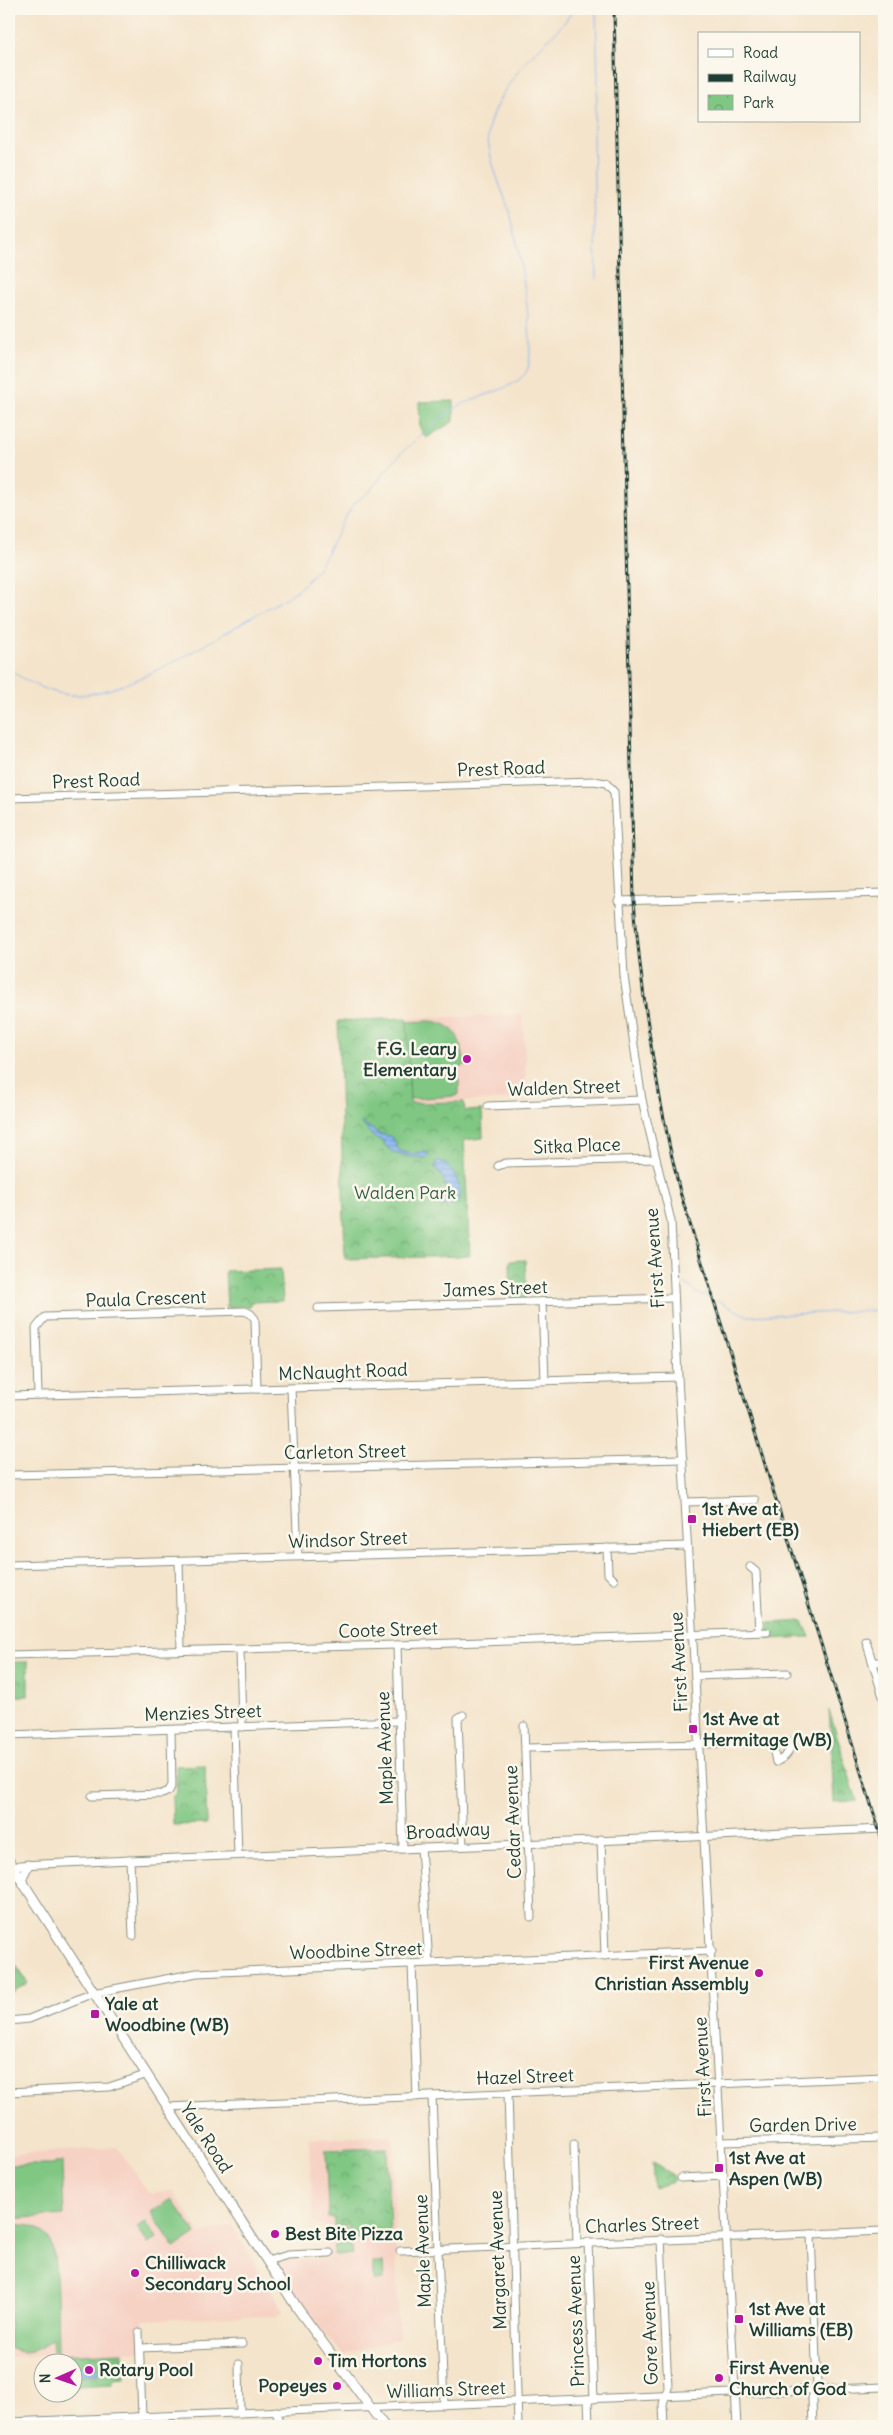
<svg xmlns="http://www.w3.org/2000/svg" width="893" height="2435" viewBox="0 0 893 2435" font-family="Delius,sans-serif">
<defs>
<pattern id="park-crowns" width="20" height="18" patternUnits="userSpaceOnUse" patternTransform="scale(1.25)"><rect width="20" height="18" fill="#80c783"/><path d="M2 6a3 3 0 1 1 6 0M12 15a3 3 0 1 1 6 0" fill="none" stroke="#68a36c"/></pattern>
<pattern id="water-rules" width="6" height="5" patternUnits="userSpaceOnUse" patternTransform="scale(1.25)"><rect width="6" height="5" fill="#86b5f1"/><path d="M0 2.5h6" fill="none" stroke="#6d94c4"/></pattern>
</defs>
<rect width="100%" height="100%" fill="#fbf7ec"/>
<filter id="ink" filterUnits="userSpaceOnUse"><feTurbulence type="fractalNoise" baseFrequency=".02" numOctaves="2"/><feDisplacementMap in="SourceGraphic" scale="10" xChannelSelector="R" yChannelSelector="G"/><feConvolveMatrix kernelMatrix="1 2 1 2 8 2 1 2 1" color-interpolation-filters="sRGB"/></filter>
<filter id="wash" filterUnits="userSpaceOnUse"><feTurbulence type="fractalNoise" baseFrequency=".0096" numOctaves="4" result="noise"/><feDisplacementMap in="SourceGraphic" scale="20" xChannelSelector="R" yChannelSelector="G"/><feGaussianBlur stdDeviation="1.12" result="paint"/><feColorMatrix in="noise" values="0 0 0 0 0 0 0 0 0 0 0 0 0 0 0 0 0 1.4 0 .05"/><feComposite in="paint" operator="in"/></filter>
<g filter="url(#wash)">
<rect width="100%" height="100%" fill="#f4e4cb"/>
<g fill="#f6d2c4">
<polygon points="523,1015 527,1099 410,1103 407,1018"/>
<polygon points="392,2135 399,2339 344,2355 302,2310 272,2263 276,2260 326,2258 325,2225 313,2225 309,2139"/>
<polygon points="117,2147 149,2193 173,2191 201,2234 232,2226 284,2311 276,2316 143,2320 144,2351 9,2357 9,2155"/>
</g>
<g fill="#80c783" stroke="#50825c">
<polygon points="454,401 454,421 426,438 420,428 419,402"/>
<path d="M429 1021C458 1023 460 1040 465 1065L459 1068V1094L455 1096 392 1100 384 1023Z"/>
<polygon points="55,2162 62,2162 62,2165 64,2215 9,2219 9,2165 54,2165"/>
<polygon points="172,2199 196,2234 175,2248 151,2212"/>
<polygon points="146,2222 157,2238 148,2244 137,2227"/>
<path d="M19 2225C31 2224 43 2229 49 2239 59 2256 57 2328 58 2351H53L52 2338C40 2351 25 2356 9 2348V2227Z"/>
<polygon points="335,2245 351,2245 353,2254 335,2256 334,2254"/>
<polygon points="373,2263 383,2263 384,2280 373,2280"/>
</g>
<g fill="url(#park-crowns)" stroke="#50825c">
<polygon points="407,1018 410,1103 464,1102 465,1111 482,1110 483,1138 464,1140 470,1256 345,1259 338,1021"/>
<polygon points="525,1260 527,1299 511,1299 510,1261"/>
<polygon points="281,1269 283,1301 250,1302 250,1306 227,1307 225,1271"/>
<polygon points="803,1621 810,1637 769,1639 768,1623"/>
<rect x="9" y="1662" width="19" height="34"/>
<polygon points="829,1710 857,1801 834,1802 831,1743 802,1744 802,1742 831,1740"/>
<polygon points="205,1765 207,1824 173,1825 172,1797 177,1792 176,1766"/>
<polygon points="9,1955 28,1983 9,1994"/>
<polygon points="387,2148 390,2237 350,2239 349,2226 335,2227 335,2218 328,2218 326,2150"/>
<polygon points="652,2163 673,2175 673,2182 654,2188"/>
<polygon points="334,2229 347,2229 347,2243 335,2243"/>
<polygon points="123,2352 124,2378 113,2379 113,2384 73,2386 72,2362 58,2362 58,2355"/>
</g>
<g fill="url(#water-rules)" stroke="#527992">
<path d="M361 1122 378 1133 392 1137 398 1149 407 1154 427 1152 429 1155 426 1158C408 1156 392 1158 382 1140L374 1138Z"/>
<path d="M439 1161C455 1169 463 1185 459 1202L446 1206 439 1205 446 1189 443 1178 435 1167 436 1162Z"/>
<polygon points="97,2365 98,2374 79,2375 78,2366"/>
</g>
<g fill="none" stroke-linecap="round" stroke-linejoin="round">
<g stroke="#86b5f1" stroke-width="1">
<polyline points="596,280 593,136 598,85 596,9"/>
<path d="M9 669C25 682 55 696 76 695 126 695 208 643 252 617 270 606 294 596 308 580 329 558 336 528 354 504 358 499 365 496 370 491 376 485 380 477 386 470 395 458 408 447 419 437 432 426 446 413 461 405 477 396 523 387 528 368 536 342 518 241 510 213 502 188 482 148 490 122 498 96 517 71 535 52 549 38 564 27 573 9"/>
<polyline points="685,1283 697,1293 710,1297"/>
<polyline points="717,1300 747,1316 884,1310"/>
</g>
</g>
</g>
<g filter="url(#ink)">
<g fill="none" stroke-linecap="round" stroke-linejoin="round">
<defs>
<g id="minor">
<polyline points="9,798 594,781 606,783 614,792 624,976 642,1100 671,1221 678,1377 737,2426"/>
<polyline points="618,901 884,893"/>
<polyline points="488,1106 642,1100"/>
<polyline points="498,1166 506,1163 656,1159"/>
<polyline points="542,1302 545,1380"/>
<polyline points="318,1308 674,1298"/>
<polyline points="291,1388 298,1556"/>
<polyline points="38,1395 36,1328 45,1317 245,1311 251,1314 255,1319 257,1389"/>
<polyline points="9,1396 678,1377"/>
<polyline points="9,1475 683,1459"/>
<polyline points="686,1502 755,1500"/>
<polyline points="607,1548 608,1574 614,1580"/>
<polyline points="179,1561 181,1650"/>
<polyline points="9,1565 687,1546"/>
<polyline points="750,1567 756,1572 759,1632"/>
<polyline points="866,1641 884,1700"/>
<polyline points="397,1645 403,1849"/>
<polyline points="240,1650 242,1727"/>
<polyline points="9,1655 397,1645 767,1632"/>
<polyline points="873,1662 884,1662"/>
<polyline points="695,1676 787,1673"/>
<polyline points="524,1726 531,1917"/>
<polyline points="234,1727 238,1855"/>
<polyline points="9,1735 398,1721"/>
<path d="M526 1748 790 1742C790 1753 786 1757 776 1762L772 1742"/>
<polyline points="92,1796 162,1794 169,1791 172,1785 171,1730"/>
<polyline points="601,1839 605,1956"/>
<polyline points="463,1846 458,1718 463,1715"/>
<polyline points="421,1848 429,1963"/>
<polyline points="130,1860 133,1936"/>
<polyline points="13,1868 20,1865 130,1860 884,1829"/>
<polyline points="412,1964 417,2097"/>
<polyline points="9,2021 29,2019 93,1993 197,1973 712,1951"/>
<polyline points="9,2092 109,2087 145,2075"/>
<polyline points="508,2093 518,2426"/>
<polyline points="432,2096 444,2405"/>
<polyline points="167,2107 884,2077"/>
<polyline points="722,2142 884,2138"/>
<polyline points="574,2144 577,2243"/>
<polyline points="681,2178 724,2176"/>
<polyline points="811,2234 817,2385 812,2398 813,2426"/>
<polyline points="661,2239 668,2388 663,2404 664,2426"/>
<polyline points="588,2242 594,2399"/>
<polyline points="400,2251 884,2231"/>
<polyline points="267,2261 288,2255 330,2253"/>
<polyline points="139,2333 142,2417"/>
<polyline points="140,2348 242,2344"/>
<polyline points="239,2364 240,2413"/>
<polyline points="588,2399 589,2426"/>
<polyline points="276,2411 280,2426"/>
<polyline points="136,2417 137,2426"/>
<polyline points="9,2422 884,2387"/>
</g>
<g id="major">
<polyline points="9,1861 298,2309 384,2426"/>
<polyline points="21,1879 28,1865"/>
</g>
</defs>
<use href="#minor" stroke="#8a9080" stroke-width="9"/>
<use href="#major" stroke="#8a9080" stroke-width="11"/>
<use href="#minor" stroke="#fff" stroke-width="7"/>
<use href="#major" stroke="#fff" stroke-width="9"/>
<defs>
<path id="rail" d="M614 9 634 901C642 1002 656 1093 680 1192L884 1846"/>
</defs>
<use href="#rail" stroke="#1f3d34" stroke-width="3"/>
<use href="#rail" stroke="#fbf7ec" stroke-width="1" stroke-dasharray="4" stroke-linecap="butt"/>
</g>
</g>
<g fill="#b5179e" stroke="#fbf7ec" stroke-width="2">
<circle cx="467" cy="1059" r="5"/>
<rect x="687" y="1514" width="10" height="10" rx="2.5"/>
<rect x="688" y="1724" width="10" height="10" rx="2.5"/>
<circle cx="759" cy="1973" r="5"/>
<rect x="90" y="2009" width="10" height="10" rx="2.5"/>
<rect x="714" y="2163" width="10" height="10" rx="2.5"/>
<circle cx="275" cy="2234" r="5"/>
<circle cx="135" cy="2273" r="5"/>
<rect x="734" y="2314" width="10" height="10" rx="2.5"/>
<circle cx="318" cy="2361" r="5"/>
<circle cx="89" cy="2370" r="5"/>
<circle cx="719" cy="2378" r="5"/>
<circle cx="337" cy="2386" r="5"/>
</g>
<g text-anchor="middle" stroke-width="5" stroke-linejoin="round" paint-order="stroke">
<g font-size="18" fill="#1f3d34" stroke="#fbf7ec">
<text transform="translate(501 769) rotate(-2)" y="6">Prest Road</text>
<text transform="translate(96 781) rotate(-2)" y="6">Prest Road</text>
<text transform="translate(564 1088) rotate(-2)" y="6">Walden Street</text>
<text transform="translate(577 1146) rotate(-2)" y="6">Sitka Place</text>
<text transform="translate(655 1258) rotate(-94)" y="6">First Avenue</text>
<text transform="translate(495 1289) rotate(-2)" y="6">James Street</text>
<text transform="translate(146 1299) rotate(-2)" y="6">Paula Crescent</text>
<text transform="translate(343 1372) rotate(-2)" y="6">McNaught Road</text>
<text transform="translate(345 1452) rotate(-1)" y="6">Carleton Street</text>
<text transform="translate(348 1540) rotate(-2)" y="6">Windsor Street</text>
<text transform="translate(388 1630) rotate(-2)" y="6">Coote Street</text>
<text transform="translate(679 1662) rotate(-93)" y="6">First Avenue</text>
<text transform="translate(203 1713) rotate(-2)" y="6">Menzies Street</text>
<text transform="translate(385 1748) rotate(-92)" y="6">Maple Avenue</text>
<text transform="translate(513 1822) rotate(-92)" y="6">Cedar Avenue</text>
<text transform="translate(448 1831) rotate(-3)" y="6">Broadway</text>
<text transform="translate(356 1951) rotate(-2)" y="6">Woodbine Street</text>
<text transform="translate(703 2067) rotate(-93)" y="6">First Avenue</text>
<text transform="translate(525 2077) rotate(-2)" y="6">Hazel Street</text>
<text transform="translate(803 2125) rotate(-1)" y="6">Garden Drive</text>
<text transform="translate(206 2138) rotate(57)" y="6">Yale Road</text>
<text transform="translate(642 2225) rotate(-2)" y="6">Charles Street</text>
<text transform="translate(423 2251) rotate(-92)" y="6">Maple Avenue</text>
<text transform="translate(498 2260) rotate(-92)" y="6">Margaret Avenue</text>
<text transform="translate(576 2321) rotate(-92)" y="6">Princess Avenue</text>
<text transform="translate(650 2333) rotate(-92)" y="6">Gore Avenue</text>
<text transform="translate(446 2390) rotate(-2)" y="6">Williams Street</text>
</g>
<g font-size="18" font-weight="bold" fill="#1f3d34" stroke="#fbf7ec" text-anchor="start">
<text x="457" y="1055" text-anchor="end">F.G. Leary<tspan x="457" dy="21">Elementary</tspan></text>
<text x="702" y="1515">1st Ave at<tspan x="702" dy="21">Hiebert (EB)</tspan></text>
<text x="703" y="1725">1st Ave at<tspan x="703" dy="21">Hermitage (WB)</tspan></text>
<text x="749" y="1969" text-anchor="end">First Avenue<tspan x="749" dy="21">Christian Assembly</tspan></text>
<text x="105" y="2010">Yale at<tspan x="105" dy="21">Woodbine (WB)</tspan></text>
<text x="729" y="2164">1st Ave at<tspan x="729" dy="21">Aspen (WB)</tspan></text>
<text x="285" y="2240">Best Bite Pizza</text>
<text x="145" y="2269">Chilliwack<tspan x="145" dy="21">Secondary School</tspan></text>
<text x="749" y="2315">1st Ave at<tspan x="749" dy="21">Williams (EB)</tspan></text>
<text x="328" y="2367">Tim Hortons</text>
<text x="729" y="2374">First Avenue<tspan x="729" dy="21">Church of God</tspan></text>
<text x="99" y="2376">Rotary Pool</text>
<text x="327" y="2392" text-anchor="end">Popeyes</text>
</g>
<g font-size="18" fill="#376048" stroke="#fbf7ec">
<text x="405" y="1199">Walden Park</text>
</g>
</g>
<rect width="893" height="2435" fill="none" stroke="#fbf7ec" stroke-width="30"/>
<rect x="698" y="32" width="162" height="90" fill="#fbf7ec" stroke="#a3ada2"/>
<rect x="708" y="49" width="25" height="8" fill="#ffffff" stroke="#a3ada2"/>
<text x="743" y="58" font-size="15" fill="#1f3d34">Road</text>
<rect x="708" y="74" width="25" height="8" fill="#1f3d34" stroke="#a3ada2"/>
<text x="743" y="82" font-size="15" fill="#1f3d34">Railway</text>
<rect x="708" y="95" width="25" height="15" fill="url(#park-crowns)" stroke="#a3ada2"/>
<text x="743" y="108" font-size="15" fill="#1f3d34">Park</text>
<g transform="translate(58 2378) rotate(268)"><circle r="24" fill="#fbf7ec" stroke="#a3ada2"/>
<path d="M0-4L9 19L0 12L-9 19Z" fill="#b5179e"/>
<text y="-8" font-size="14" font-weight="bold" text-anchor="middle" fill="#1f3d34">N</text>
</g>
</svg>
